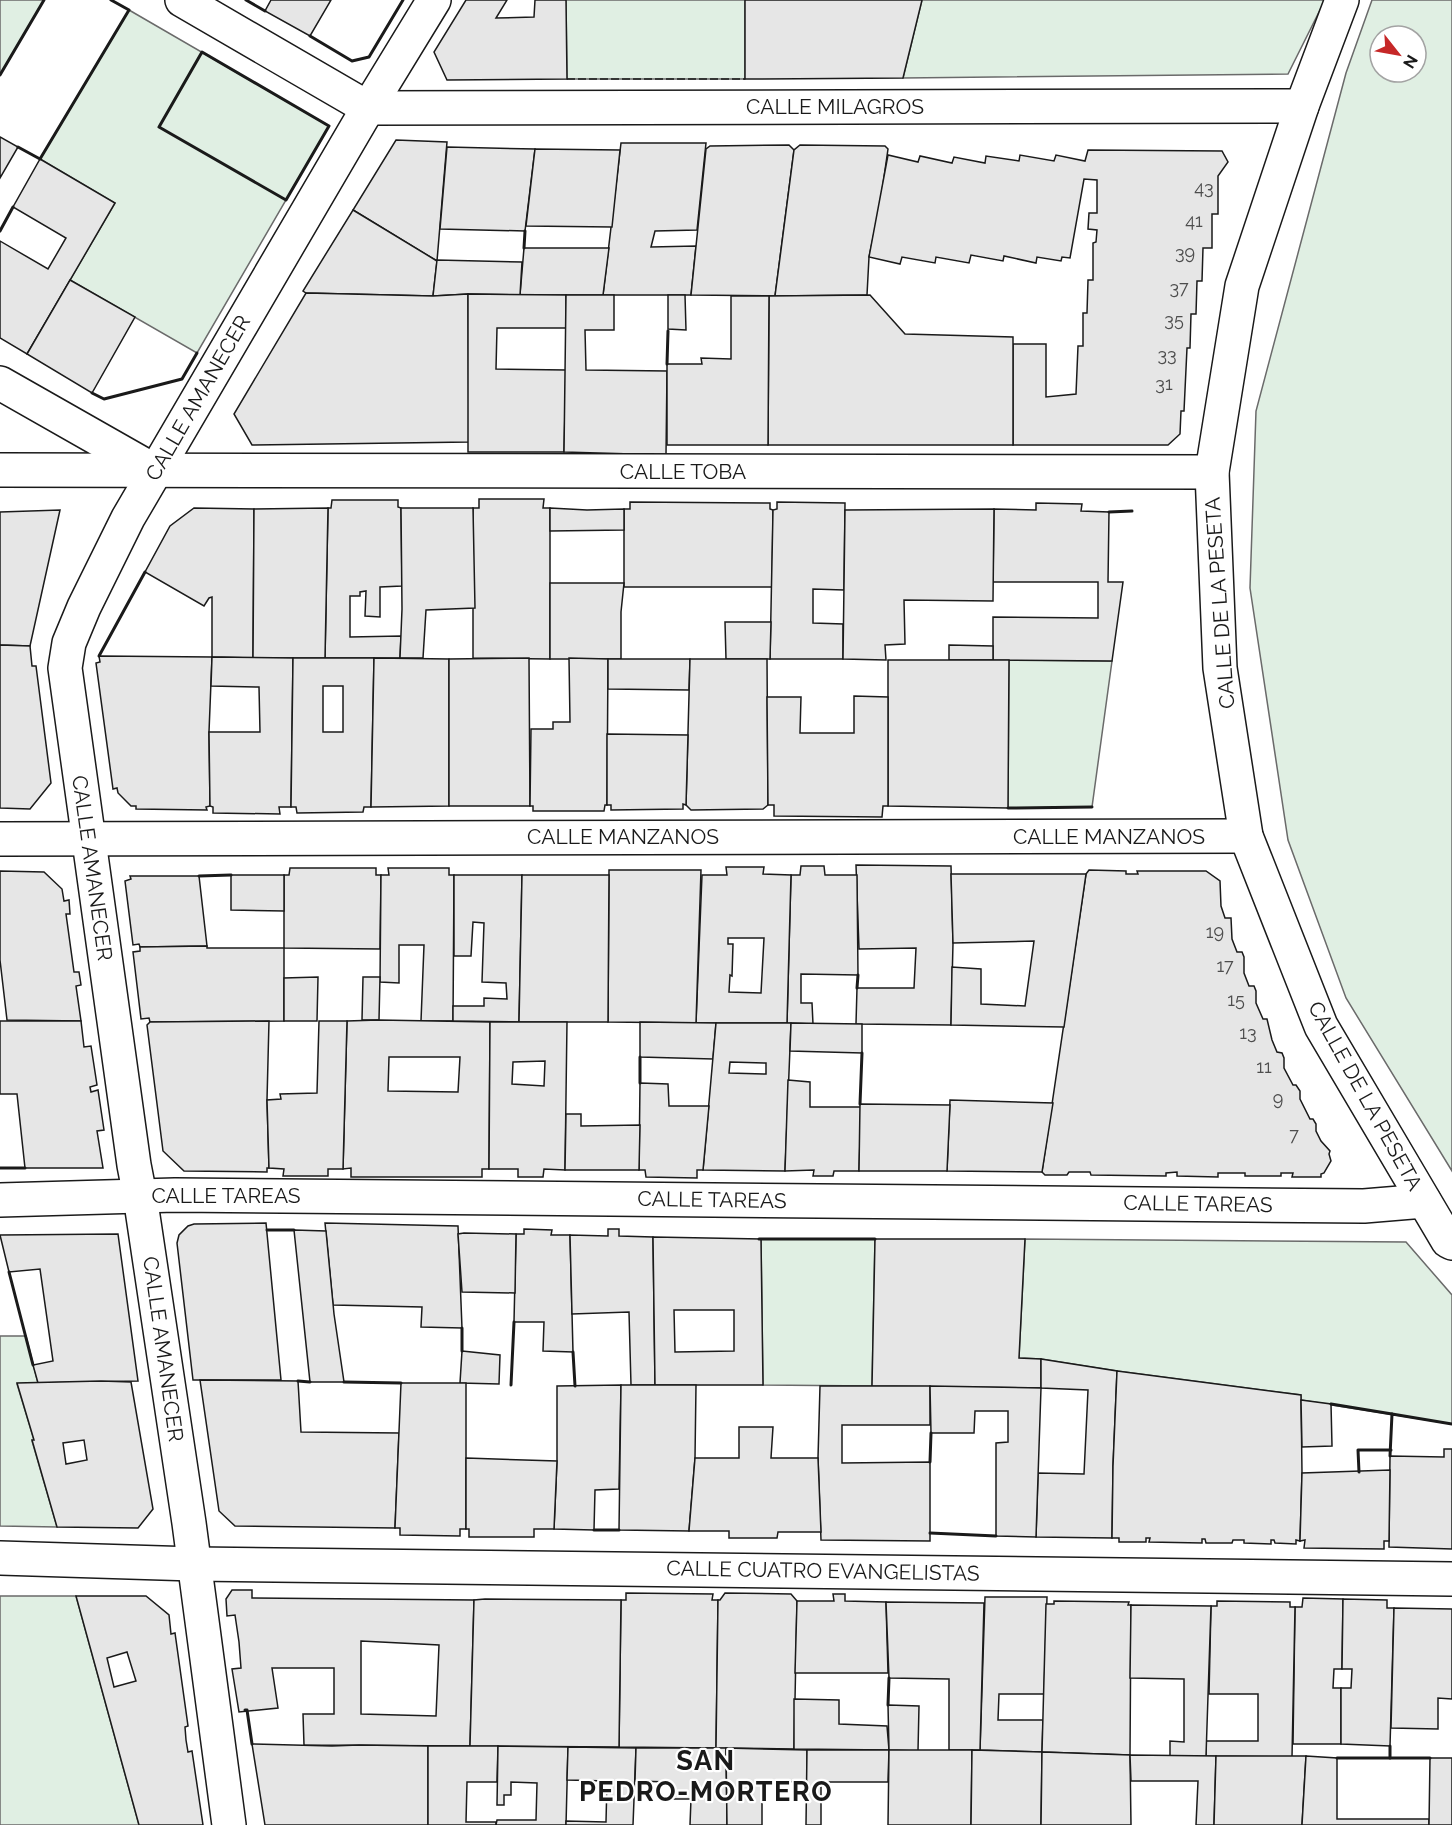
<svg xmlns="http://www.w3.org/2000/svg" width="1452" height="1825" viewBox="0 0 1452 1825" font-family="Raleway,sans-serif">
<rect width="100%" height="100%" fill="#fff"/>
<g fill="#e0efe3" stroke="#6a6a6a" stroke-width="1.5" fill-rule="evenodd">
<polygon points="0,0 44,0 0,75"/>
<polygon points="566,0 745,0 745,79 567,79"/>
<polygon points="922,0 1325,0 1288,74 903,78"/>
<path d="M1372 0H1452V1171L1346 998 1288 840 1250 588 1256 411 1346 73ZM1380 36H1416V72H1380Z"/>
<polygon points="129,10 329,126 197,353 70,280 115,203 40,159"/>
<polygon points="1009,660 1112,661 1092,807 1008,808"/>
<polygon points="761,1239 875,1239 872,1386 763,1385"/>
<polygon points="1025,1239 1406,1242 1452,1295 1452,1424 1301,1400 1301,1395 1117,1371 1041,1359 1019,1358"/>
<polygon points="0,1336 26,1336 38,1383 17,1384 34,1440 32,1441 57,1527 0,1526"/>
<polygon points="0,1596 76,1596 139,1825 0,1825"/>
</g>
<g fill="#e6e6e6" stroke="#1a1a1a" stroke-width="1.5" fill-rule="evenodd">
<polygon points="271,0 331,0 310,36 265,11"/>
<polygon points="466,0 507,0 496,18 534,17 535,0 566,0 567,79 447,80 434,52"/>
<polygon points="745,0 922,0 903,78 745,79"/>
<polygon points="0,137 18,147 0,178"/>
<polygon points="396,140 447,142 437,261 353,210"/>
<polygon points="621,143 706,143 697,230 655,231 651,247 696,246 691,295 603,295"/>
<polygon points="789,145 794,150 775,296 691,295 706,149 710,146"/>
<polygon points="800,145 885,146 888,149 880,205 869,257 867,295 775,296 794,150"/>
<polygon points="447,147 535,149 525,231 440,229"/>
<polygon points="535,149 620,150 612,227 526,226"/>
<polygon points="1088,150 1222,151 1228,162 1218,176 1218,214 1212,214 1212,248 1203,248 1202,281 1197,281 1196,314 1191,314 1190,348 1187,348 1184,411 1181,411 1180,434 1168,445 1013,445 1013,344 1046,344 1046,397 1076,394 1078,346 1083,346 1083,313 1087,313 1088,280 1093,280 1093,243 1096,242 1097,230 1088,229 1089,213 1097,213 1097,180 1084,179 1070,258 1062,257 1061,261 1037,257 1036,263 1004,256 1003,261 971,255 969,263 936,257 935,263 902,257 900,264 869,257 888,155 918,162 920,156 952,163 954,157 985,163 986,156 1019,161 1020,155 1054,161 1056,155 1085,161"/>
<polygon points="40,159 115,203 27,354 0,338 0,241 48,269 66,238 13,207"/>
<polygon points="353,210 437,261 433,296 306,293 303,291"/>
<polygon points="524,248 609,248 603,295 520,295"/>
<polygon points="437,260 522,262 520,295 468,294 433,296"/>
<polygon points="70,280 135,317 92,393 27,354"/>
<polygon points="306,293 433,296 468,294 469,442 252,445 234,414"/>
<polygon points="468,294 566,295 566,328 497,328 496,369 566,370 564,452 468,452"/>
<polygon points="566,295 614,295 614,330 585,330 586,370 667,371 666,455 564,452"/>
<polygon points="668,295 685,295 686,330 668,329"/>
<polygon points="870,295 905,334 1013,337 1013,445 768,445 769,296"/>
<polygon points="731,296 769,296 768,445 667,445 667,364 702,364 701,358 731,359"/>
<polygon points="479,499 544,499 543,508 550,508 550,659 473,658 473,508 479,508"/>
<polygon points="332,500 398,500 398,507 401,508 402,586 380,587 380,617 365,616 366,591 360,592 360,596 350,596 350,637 401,636 400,658 325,658 328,508 331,508"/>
<polygon points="630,502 770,503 770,509 773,510 772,587 624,587 624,509 630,509"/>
<polygon points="777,502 845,503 844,590 813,589 813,623 843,624 843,659 770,659 773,510 777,509"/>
<polygon points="1036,503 1082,504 1081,511 1109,512 1108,582 1123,582 1112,661 993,660 993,617 1098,618 1098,582 993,582 994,509 1036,510"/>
<polygon points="194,508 254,509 253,658 212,657 212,597 209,598 204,606 145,572 170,526"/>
<polygon points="328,508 325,658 253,658 254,509"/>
<polygon points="401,508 473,508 475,608 426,610 423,658 400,658 402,609"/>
<polygon points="550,508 587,510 624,509 624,530 550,531"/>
<polygon points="994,509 993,601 904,600 905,644 885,645 886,660 843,659 845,510"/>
<polygon points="60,510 30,646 0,645 0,512"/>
<polygon points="550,583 624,583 621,612 621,659 550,659"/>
<polygon points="725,622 771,622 770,659 726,659"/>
<polygon points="0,645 30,646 32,666 36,666 51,783 30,809 0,808"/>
<polygon points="949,645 993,646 993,660 949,660"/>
<polygon points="99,656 212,657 209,732 210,806 206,807 207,810 136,809 136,806 131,806 118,793 117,788 113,789 96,663 100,662"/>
<polygon points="212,657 293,658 291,807 279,807 280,814 213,813 213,807 210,806 209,732 260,732 259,687 211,686"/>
<path d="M293 658H374L371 807H364L363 812 297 813 296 807H291ZM323 686H343V732H323Z"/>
<polygon points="374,658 449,659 449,806 371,807"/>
<polygon points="529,658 530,806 449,806 449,659"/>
<polygon points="569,658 608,659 607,805 605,805 604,811 533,811 533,806 530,806 531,729 553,729 553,722 570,722"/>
<polygon points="608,659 690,659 689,690 608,689"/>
<polygon points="690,659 767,659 768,805 763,809 691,810 686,805"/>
<polygon points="888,660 1009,660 1008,808 888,806"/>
<polygon points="854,696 888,697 888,806 883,806 882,817 774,816 774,805 768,805 767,697 801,697 800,733 854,733"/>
<polygon points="607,734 688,735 686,805 683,804 683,809 611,810 611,805 607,805"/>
<polygon points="856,865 951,866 953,943 951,1025 856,1024 857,988 914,988 916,948 859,949"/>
<polygon points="801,866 824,866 825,875 857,875 858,975 801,974 801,1003 812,1003 813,1024 787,1023 791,875 800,875"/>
<path d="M726 867H764L763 874 791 875 787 1023H696L702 875H727ZM728 938H764L761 993 729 992 730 975 732 976 733 944H728Z"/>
<polygon points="290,868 376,868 376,875 381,875 380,949 284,948 284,875 289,875"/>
<polygon points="388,868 449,868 449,875 454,875 453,1021 421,1021 424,945 399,945 399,983 380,982 381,875 389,875"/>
<polygon points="609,870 701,870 696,1023 608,1022"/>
<polygon points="1089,870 1126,871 1126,874 1138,874 1137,871 1206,871 1220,881 1221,906 1225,918 1231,918 1232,939 1237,952 1242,952 1244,957 1244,973 1249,986 1254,986 1256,991 1256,1003 1263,1019 1267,1019 1272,1040 1277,1052 1282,1053 1284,1058 1284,1068 1293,1085 1296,1085 1300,1091 1300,1099 1310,1119 1313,1119 1316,1124 1316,1131 1321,1141 1330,1151 1329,1154 1331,1161 1324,1173 1321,1174 1321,1177 1292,1177 1293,1173 1281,1173 1281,1176 1245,1176 1245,1173 1218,1173 1218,1177 1177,1176 1177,1172 1166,1173 1166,1176 1091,1175 1090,1172 1069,1172 1067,1175 1045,1175 1042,1172 1086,874"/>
<polygon points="0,871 44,872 62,889 64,901 69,900 70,914 66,914 74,972 79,972 81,985 76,986 81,1021 7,1020 0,960"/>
<polygon points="951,874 1086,874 1064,1027 951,1025 952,967 981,969 981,1004 1025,1006 1034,941 953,943"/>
<polygon points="231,875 284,875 284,911 231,910"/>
<polygon points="454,875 522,875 519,1022 453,1021 453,1006 484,1006 484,998 507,999 506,983 482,982 484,923 473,922 471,956 454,956"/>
<polygon points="522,875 609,875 608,1022 519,1022"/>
<polygon points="130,876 199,876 207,946 140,947 139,944 133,945 125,881 131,879"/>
<polygon points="207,946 207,948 284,948 284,1021 150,1022 149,1018 141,1019 133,952 140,951 140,947"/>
<polygon points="318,977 317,1021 284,1021 284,978"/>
<polygon points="363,977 380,977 379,1020 362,1020"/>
<path d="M379 1020 490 1022 489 1169H482V1177H351V1168L343 1169 347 1021ZM389 1057H460L458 1092 388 1091Z"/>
<polygon points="0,1021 81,1021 84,1047 91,1046 97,1085 90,1087 91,1092 98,1090 104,1130 97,1131 103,1168 25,1168 17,1094 0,1094"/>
<polygon points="269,1021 267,1100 269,1168 267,1168 267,1172 184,1171 163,1151 147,1025 150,1022"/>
<polygon points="319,1021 347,1021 343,1169 328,1169 328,1176 283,1176 284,1169 269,1168 267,1100 281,1099 280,1094 317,1093"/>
<path d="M490 1022H567L565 1170 544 1169 543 1177H518V1169H489ZM545 1061 544 1086 512 1084 513 1062Z"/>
<polygon points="640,1022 716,1023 713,1059 640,1057"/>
<path d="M716 1023H791L785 1171 703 1170ZM730 1062 766 1063V1074L729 1073Z"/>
<polygon points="791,1023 862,1024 862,1053 790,1051"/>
<polygon points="788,1080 810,1082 810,1107 861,1107 859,1171 834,1171 833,1176 813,1176 814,1170 785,1171"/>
<polygon points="640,1083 668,1084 669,1106 709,1106 703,1170 697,1170 697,1178 646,1177 645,1170 639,1170"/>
<polygon points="950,1100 1053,1103 1042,1172 947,1171"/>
<polygon points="860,1104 950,1105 947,1171 859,1171"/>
<polygon points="566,1114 581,1114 581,1126 640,1125 639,1170 565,1170"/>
<polygon points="266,1223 281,1380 193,1380 177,1243 179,1235 188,1226 194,1224"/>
<polygon points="325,1223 458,1226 462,1328 421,1327 422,1307 333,1305"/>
<polygon points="524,1229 552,1230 551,1235 570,1235 573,1352 543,1351 544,1322 514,1322 516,1234 524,1234"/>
<polygon points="608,1229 619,1229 619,1236 653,1237 655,1385 631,1385 629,1312 572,1314 570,1235 608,1236"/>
<polygon points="294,1230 326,1231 334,1314 344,1382 310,1382"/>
<polygon points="464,1233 516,1234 515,1293 462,1292 458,1234"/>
<polygon points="118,1234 138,1381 38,1383 33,1365 53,1361 40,1269 9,1272 0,1235"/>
<path d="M653 1237 761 1239 763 1385H655ZM674 1310H734V1351L675 1352Z"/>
<polygon points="875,1239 1025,1239 1019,1358 1041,1359 1041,1388 872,1386"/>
<polygon points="462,1351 500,1355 499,1384 460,1383"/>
<polygon points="1041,1359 1117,1371 1113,1466 1112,1538 1036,1537 1038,1473 1084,1474 1088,1390 1041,1388"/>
<polygon points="1117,1371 1301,1395 1302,1473 1300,1541 1296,1540 1296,1544 1275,1543 1274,1540 1271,1540 1271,1544 1244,1543 1244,1540 1233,1540 1232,1543 1206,1543 1205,1539 1202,1539 1202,1543 1149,1542 1150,1538 1146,1538 1146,1542 1119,1542 1119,1538 1112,1538 1113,1466"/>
<polygon points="200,1380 298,1381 301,1432 399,1433 395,1528 235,1526 219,1511"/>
<path d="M101 1381 131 1382 153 1509 138 1528 57 1527 32 1440H34L17 1383ZM84 1440 87 1460 66 1464 63 1443Z"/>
<polygon points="401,1383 466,1383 466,1529 460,1529 460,1536 400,1535 400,1528 395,1528"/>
<polygon points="621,1385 619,1489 595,1490 594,1530 554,1529 557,1461 557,1386"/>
<polygon points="621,1385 696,1385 695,1458 689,1531 619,1530"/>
<polygon points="820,1386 930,1386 930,1425 842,1425 842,1463 930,1462 930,1541 821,1540 818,1458"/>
<polygon points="930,1386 1041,1388 1036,1537 996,1536 996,1443 1008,1442 1008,1411 975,1411 974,1433 931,1433"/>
<polygon points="1301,1400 1331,1404 1332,1446 1302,1447"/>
<polygon points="739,1427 773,1427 771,1458 818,1458 821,1532 778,1532 777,1538 729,1538 729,1531 689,1531 695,1458 739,1458"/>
<polygon points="1444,1449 1452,1449 1452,1549 1389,1547 1390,1456 1444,1457"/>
<polygon points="466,1458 557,1461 554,1529 534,1529 534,1537 469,1537 469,1529 466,1529"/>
<polygon points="1390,1470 1389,1541 1384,1541 1384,1549 1304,1548 1305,1540 1300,1541 1302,1473"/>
<path d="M232 1590H252V1598L474 1600 470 1746 304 1745 303 1714H334V1668H272L278 1708 239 1712 232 1669 241 1668 239 1642 235 1615 227 1616 226 1599ZM361 1641 439 1645 436 1716 361 1714Z"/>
<polygon points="626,1593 713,1594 712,1600 718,1600 716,1748 619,1747 621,1600 626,1600"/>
<polygon points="725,1593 791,1594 797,1601 794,1749 716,1748 718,1600 720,1600"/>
<polygon points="833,1594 845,1594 845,1601 886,1602 888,1673 795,1673 797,1601 834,1601"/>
<path d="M76 1596H146L169 1615 171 1634 175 1633 188 1726 185 1727 186 1740 188 1752 192 1751 203 1825H139ZM127 1652 136 1681 114 1687 107 1658Z"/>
<polygon points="985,1597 1047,1597 1044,1694 999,1694 998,1720 1043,1720 1042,1752 980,1750"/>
<polygon points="1303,1598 1343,1599 1342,1669 1334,1669 1333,1688 1341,1688 1341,1744 1293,1744 1295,1607 1302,1607"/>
<polygon points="485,1599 621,1600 619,1747 470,1746 474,1600"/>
<polygon points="1343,1599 1387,1600 1387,1608 1394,1608 1390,1746 1341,1744 1341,1688 1351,1688 1352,1669 1342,1669"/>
<polygon points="1054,1601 1129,1602 1128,1605 1131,1605 1130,1755 1042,1752 1046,1604 1054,1604"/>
<polygon points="1217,1601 1290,1602 1290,1607 1295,1607 1292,1757 1206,1756 1206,1741 1258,1741 1258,1694 1209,1694 1211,1606 1217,1606"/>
<polygon points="886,1602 984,1603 980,1750 949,1750 949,1679 889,1678"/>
<polygon points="1131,1605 1211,1606 1206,1756 1170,1757 1170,1741 1184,1742 1184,1679 1130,1678"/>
<polygon points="1394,1608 1452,1609 1452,1699 1438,1698 1438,1729 1391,1728"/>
<polygon points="794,1699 839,1700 839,1724 887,1726 889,1750 794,1749"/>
<polygon points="888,1705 919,1706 918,1751 889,1750"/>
<polygon points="252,1744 332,1746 359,1745 428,1746 428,1825 265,1825"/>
<polygon points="428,1746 498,1746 497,1782 467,1782 466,1822 496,1822 496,1825 428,1825"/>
<polygon points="498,1746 568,1747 566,1825 496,1825 497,1820 536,1820 537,1783 511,1782 511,1795 504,1795 504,1805 497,1805"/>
<polygon points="568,1747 636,1748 633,1825 566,1825 566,1821 606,1822 607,1781 567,1780"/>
<polygon points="636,1748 726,1748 727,1825 690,1825 691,1799 670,1799 670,1782 635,1781"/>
<polygon points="726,1748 807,1750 807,1782 762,1781 762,1825 727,1825"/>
<polygon points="807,1750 889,1750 888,1782 821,1782 821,1825 806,1825"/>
<polygon points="889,1750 972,1750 971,1825 888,1825"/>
<polygon points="972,1750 1042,1752 1041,1825 971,1825"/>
<polygon points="1042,1752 1130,1755 1131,1825 1041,1825"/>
<polygon points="1130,1755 1216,1756 1214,1825 1196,1825 1198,1781 1131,1781"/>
<polygon points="1216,1756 1306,1756 1302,1825 1214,1825"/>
<polygon points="1306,1756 1337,1758 1337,1819 1429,1819 1429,1825 1302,1825"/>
<polygon points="1430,1758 1452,1758 1452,1825 1429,1825"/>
</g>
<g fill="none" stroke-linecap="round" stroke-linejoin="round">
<defs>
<g id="minor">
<polyline points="182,0 368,108 1302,106"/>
<polyline points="1342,0 1302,106 1242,286 1212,472 1220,668 1246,836 1321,1026 1448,1241 1452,1243"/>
<polyline points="0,383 153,470"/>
<polyline points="0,470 1212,472"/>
<polyline points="0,839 1246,836"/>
<polyline points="0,1200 175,1195 1364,1206 1424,1201"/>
<polyline points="0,1558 194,1564 1452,1579"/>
<polyline points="229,1825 189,1523 140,1196 134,1165 65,668 69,643 84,607 128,518 368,108 434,0"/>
</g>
</defs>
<use href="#minor" stroke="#1a1a1a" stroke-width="36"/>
<use href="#minor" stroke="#fff" stroke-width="33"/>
<polyline stroke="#1a1a1a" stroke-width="1.5" stroke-dasharray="8 3" stroke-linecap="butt" points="567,79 745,79"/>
<g stroke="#1a1a1a" stroke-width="3">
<polyline points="246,0 265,11"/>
<polyline points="310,36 352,61 369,57 403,0"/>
<polygon points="202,52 329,126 286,200 159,127"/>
<polyline points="0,75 44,0"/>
<polyline points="18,147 40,159 129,10 111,0"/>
<polyline points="0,231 13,207"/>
<polyline points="524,248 525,231"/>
<polyline points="667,364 668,331"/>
<polyline points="92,393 104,399 182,379 197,353"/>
<polyline points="1109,512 1132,511"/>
<polyline points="99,656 145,572"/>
<polyline points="1008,808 1092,807"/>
<polyline points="199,876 231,875"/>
<polyline points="857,988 858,975"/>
<polyline points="640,1083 640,1057"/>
<polyline points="860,1104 862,1053"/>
<polyline points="0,1168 25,1168"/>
<polyline points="267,1230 294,1230"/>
<polyline points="759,1239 875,1239"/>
<polyline points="9,1272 33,1365"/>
<polyline points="462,1351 462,1328"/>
<polyline points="573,1352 575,1386"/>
<polyline points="298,1381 310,1382"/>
<polyline points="344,1382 401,1383"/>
<polyline points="511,1385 514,1322"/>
<polyline points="1331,1404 1392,1414"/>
<polyline points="1390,1456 1392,1414 1452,1424"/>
<polyline points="930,1462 931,1433"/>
<polyline points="1359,1472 1358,1450 1391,1450"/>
<polyline points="594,1530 619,1530"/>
<polyline points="930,1533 996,1536"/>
<polyline points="888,1705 889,1678"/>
<polyline points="245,1710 247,1710 252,1744"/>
<polyline points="1337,1758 1390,1758 1390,1746"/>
<polyline points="1390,1758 1430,1758"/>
</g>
</g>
<g text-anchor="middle" stroke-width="4.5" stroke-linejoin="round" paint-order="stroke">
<g font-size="18" fill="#4d4d4d">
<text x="1204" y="194">43</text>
<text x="1194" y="227">41</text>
<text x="1185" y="259">39</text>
<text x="1179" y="294">37</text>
<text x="1174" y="326">35</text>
<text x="1167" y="361">33</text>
<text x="1164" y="390">31</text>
<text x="1215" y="938">19</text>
<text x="1225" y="972">17</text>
<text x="1236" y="1006">15</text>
<text x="1248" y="1039">13</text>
<text x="1264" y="1073">11</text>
<text x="1278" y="1105">9</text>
<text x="1294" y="1141">7</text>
</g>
<g font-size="21" fill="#1a1a1a" stroke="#fff">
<text x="835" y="114">CALLE MILAGROS</text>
<text transform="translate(198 398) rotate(-60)" y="7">CALLE AMANECER</text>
<text x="683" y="479">CALLE TOBA</text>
<text transform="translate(1220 603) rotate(-94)" y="7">CALLE DE LA PESETA</text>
<text x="623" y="844">CALLE MANZANOS</text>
<text x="1109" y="844">CALLE MANZANOS</text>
<text transform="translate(92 868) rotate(82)" y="7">CALLE AMANECER</text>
<text transform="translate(1365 1096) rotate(61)" y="7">CALLE DE LA PESETA</text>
<text x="226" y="1203">CALLE TAREAS</text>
<text transform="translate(712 1200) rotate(1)" y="7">CALLE TAREAS</text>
<text transform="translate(1198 1204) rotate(1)" y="7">CALLE TAREAS</text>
<text transform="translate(163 1349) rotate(82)" y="7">CALLE AMANECER</text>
<text transform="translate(823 1571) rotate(1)" y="7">CALLE CUATRO EVANGELISTAS</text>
</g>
<g font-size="27" font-weight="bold" letter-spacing="1.5" fill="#1a1a1a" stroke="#fff">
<text x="706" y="1770">SAN<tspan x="706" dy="31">PEDRO-MORTERO</tspan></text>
</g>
</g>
<g transform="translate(1398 54) rotate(121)"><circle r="28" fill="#ffffff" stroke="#a3a3a3" stroke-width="1.5"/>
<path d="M0-4.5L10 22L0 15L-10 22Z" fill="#c62828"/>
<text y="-9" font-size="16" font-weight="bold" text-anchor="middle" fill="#1a1a1a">N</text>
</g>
</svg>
